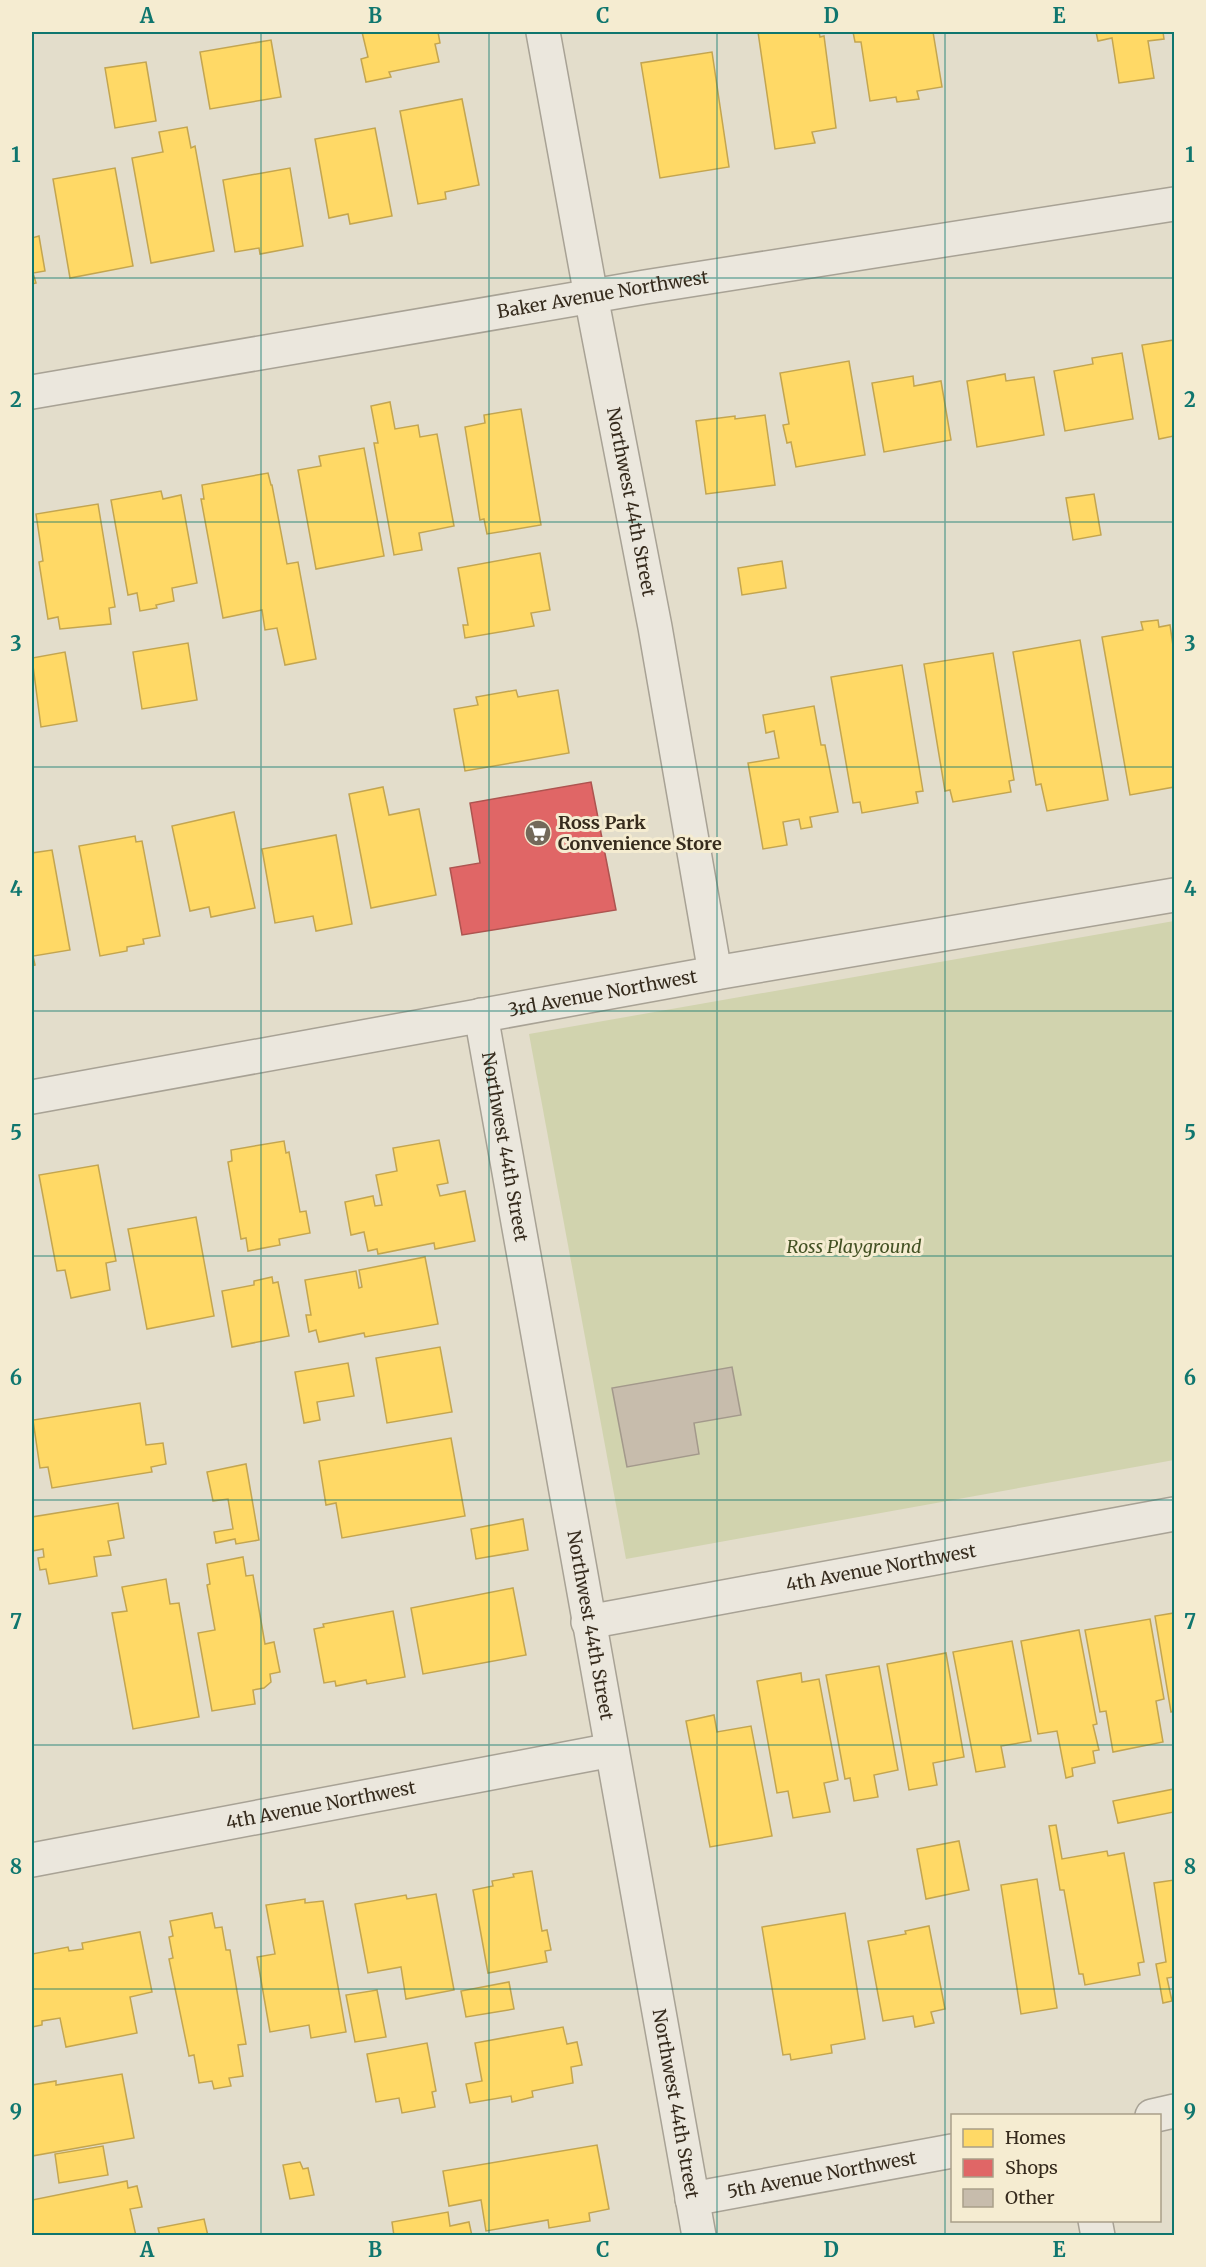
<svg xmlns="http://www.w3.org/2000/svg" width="1206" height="2267" viewBox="0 0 1206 2267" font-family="Merriweather,serif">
<rect width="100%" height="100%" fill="#e3ddcb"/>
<polygon fill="#d1d3ae" points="1174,921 1174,1460 626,1559 529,1034"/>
<g fill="#ffd966" stroke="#c3a550" stroke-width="1.5">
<polygon points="362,32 438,32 440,43 435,44 439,62 389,72 391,77 366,82 361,59 368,57"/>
<polygon points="758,32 819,32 820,37 824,36 836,128 812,132 815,143 775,149"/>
<polygon points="853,32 933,32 942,87 917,91 919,99 897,102 896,97 870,101 861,42 855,42"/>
<polygon points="1096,32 1163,32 1164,39 1148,41 1154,78 1119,83 1112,38 1098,41"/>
<polygon points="271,40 281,97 210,109 200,52"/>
<polygon points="712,52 729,167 660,178 641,63"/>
<polygon points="146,62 156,121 115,128 105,68"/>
<polygon points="462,99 479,185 445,192 446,199 418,204 400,111"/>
<polygon points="187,127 191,148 195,146 214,251 151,263 132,158 163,152 159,132"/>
<polygon points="375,128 392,216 350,224 348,214 329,218 315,139"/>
<polygon points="115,168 133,266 70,278 53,179"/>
<polygon points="290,168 303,246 260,254 259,248 235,252 223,180"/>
<polygon points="39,236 45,271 33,273 36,283 32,284 32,238"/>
<polygon points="1174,340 1174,436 1159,439 1142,345"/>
<polygon points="1122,353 1133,419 1065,431 1054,371 1093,364 1092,358"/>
<polygon points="849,361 865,455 796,467 791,442 787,443 783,425 789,424 780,373"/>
<polygon points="1005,374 1006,381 1034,377 1044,435 977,447 967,381"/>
<polygon points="913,376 914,386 941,381 951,440 884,452 872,383"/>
<polygon points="390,402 395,429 418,425 420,437 437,434 454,526 419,533 422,550 394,555 374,443 378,443 371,406"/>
<polygon points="521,409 541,525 487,534 484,519 480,520 465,427 485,423 484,415"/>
<polygon points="765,415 775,485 706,494 696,421 735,416 735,419"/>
<polygon points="364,448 384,556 316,569 298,470 321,466 319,456"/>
<polygon points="268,473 271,485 272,485 287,564 298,562 316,659 285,665 277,628 265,630 262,610 223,618 201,499 204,499 202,485"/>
<polygon points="161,491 163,499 181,495 197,583 172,588 174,601 156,605 157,608 140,611 137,593 128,595 111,500"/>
<polygon points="1094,494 1101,535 1073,540 1066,498"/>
<polygon points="98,504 115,607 109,608 111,624 60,629 58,617 48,619 39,562 43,561 36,514"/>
<polygon points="540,553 550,610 531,613 534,626 465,638 463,625 468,625 458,568"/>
<polygon points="782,561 786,588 742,595 738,568"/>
<polygon points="1158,620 1159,627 1170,625 1174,653 1174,787 1130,795 1102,637 1143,630 1141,622"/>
<polygon points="1080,640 1108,800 1047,811 1041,784 1036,785 1013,652"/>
<polygon points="188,643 197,700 142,709 133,652"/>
<polygon points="65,652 77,721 41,727 32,658"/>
<polygon points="993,653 1014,780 1009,781 1011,792 953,802 950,790 945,791 924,664"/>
<polygon points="902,665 923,791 916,792 918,803 862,813 860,802 853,803 831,677"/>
<polygon points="516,690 518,697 558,690 569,753 465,771 454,709 478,705 476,697"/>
<polygon points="814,706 821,745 825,745 838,812 810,817 812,827 801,829 799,819 783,822 787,845 763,849 748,763 779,758 774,731 766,733 763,715"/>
<polygon points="383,787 389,815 419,809 436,895 371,908 349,794"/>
<polygon points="234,812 255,908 211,917 209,907 190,911 172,826"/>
<polygon points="336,835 352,924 316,931 313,916 275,923 262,849"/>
<polygon points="135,836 136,842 142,841 160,936 143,939 144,944 127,947 127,951 100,956 79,846"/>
<polygon points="52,850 70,950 33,956 35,965 32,966 32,853"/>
<polygon points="439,1140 448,1183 437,1185 440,1196 465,1191 475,1241 435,1249 434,1243 378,1254 377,1249 368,1251 364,1232 351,1235 345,1202 373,1196 375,1206 382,1205 376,1175 397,1171 393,1148"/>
<polygon points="284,1141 286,1153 289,1152 300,1212 306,1211 310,1233 279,1239 280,1245 248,1251 246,1238 241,1239 228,1162 232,1161 231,1150"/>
<polygon points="98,1165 116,1261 106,1263 110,1290 71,1298 65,1270 57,1271 39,1175"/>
<polygon points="196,1217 214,1316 147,1329 128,1229"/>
<polygon points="425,1257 438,1324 365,1337 364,1333 319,1342 316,1330 309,1332 306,1315 311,1315 305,1280 356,1271 359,1288 362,1287 359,1270"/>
<polygon points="272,1277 273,1283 278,1282 289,1336 232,1347 222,1291 254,1285 254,1281"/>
<polygon points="440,1347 452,1412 387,1423 376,1358"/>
<polygon points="348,1363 354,1396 317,1402 320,1420 304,1423 295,1372"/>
<polygon points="140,1403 146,1445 163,1443 166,1464 151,1467 152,1472 52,1488 48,1467 40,1468 33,1420"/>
<polygon points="451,1438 465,1516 342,1538 336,1503 326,1505 319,1461"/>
<polygon points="246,1464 259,1540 236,1544 235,1539 216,1543 214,1532 233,1529 228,1499 213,1501 207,1472"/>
<polygon points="118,1503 124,1538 108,1541 111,1555 94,1557 97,1576 49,1584 46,1569 40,1570 38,1558 44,1557 43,1549 32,1551 32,1517"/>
<polygon points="523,1519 528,1550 476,1559 471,1529"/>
<polygon points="243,1557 246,1576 253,1575 265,1644 274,1642 280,1672 270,1674 271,1682 264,1688 253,1690 255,1704 212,1711 198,1633 215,1630 207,1585 210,1584 207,1564"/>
<polygon points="166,1579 170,1604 179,1603 199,1717 133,1729 112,1613 127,1611 122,1587"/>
<polygon points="513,1588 526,1655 423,1674 411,1608"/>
<polygon points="393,1611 405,1677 367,1684 366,1680 336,1686 335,1681 324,1683 314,1629 324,1627 323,1624"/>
<polygon points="1174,1613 1174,1711 1171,1712 1155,1616"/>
<polygon points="1150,1619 1164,1699 1156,1701 1163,1742 1113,1752 1106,1711 1100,1712 1085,1630"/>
<polygon points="1079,1630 1097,1724 1093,1725 1099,1750 1093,1751 1095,1763 1072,1768 1073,1776 1066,1778 1057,1731 1038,1734 1021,1641"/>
<polygon points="1012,1641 1031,1741 1001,1746 1005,1767 976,1772 953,1652"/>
<polygon points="946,1653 964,1757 933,1763 937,1785 909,1790 887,1664"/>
<polygon points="879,1666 898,1770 874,1775 878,1797 854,1801 850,1778 845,1779 826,1675"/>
<polygon points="801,1673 802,1682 819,1679 838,1780 824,1783 830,1812 793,1818 788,1791 777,1793 757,1681"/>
<polygon points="714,1715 717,1732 751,1726 772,1836 710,1847 686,1721"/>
<polygon points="1174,1789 1174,1812 1118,1823 1113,1801"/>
<polygon points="1056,1825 1062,1859 1107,1851 1108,1856 1124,1853 1144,1962 1138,1963 1140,1975 1085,1985 1083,1974 1079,1974 1064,1890 1060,1890 1049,1826"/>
<polygon points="959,1841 969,1890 926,1899 917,1849"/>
<polygon points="532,1871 542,1931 547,1930 551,1950 545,1951 547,1962 488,1973 473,1890 493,1886 492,1881 514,1877 513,1874"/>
<polygon points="1037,1879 1057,2008 1021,2014 1001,1885"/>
<polygon points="1174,1880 1174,1988 1173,1977 1167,1978 1172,2001 1163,2003 1156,1964 1166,1962 1154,1883"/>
<polygon points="436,1894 454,1990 406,1999 401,1967 368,1973 355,1904 406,1895 407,1899"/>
<polygon points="305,1899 305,1903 323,1901 346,2032 311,2038 309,2025 270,2032 257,1957 275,1954 266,1905"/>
<polygon points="212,1913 215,1928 222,1927 226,1950 230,1950 246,2044 238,2045 243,2076 229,2078 231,2086 214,2089 212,2081 199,2083 194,2055 189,2056 169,1959 173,1958 169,1937 173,1936 170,1921"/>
<polygon points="845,1913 865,2039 831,2045 832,2053 791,2060 790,2054 783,2055 762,1927"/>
<polygon points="929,1926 945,2009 931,2012 934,2023 915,2027 913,2016 883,2021 868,1941 906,1934 905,1931"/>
<polygon points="140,1932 152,1992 130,1997 137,2033 66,2047 60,2018 42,2021 42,2025 32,2027 32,1954 68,1947 69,1951 83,1949 82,1943"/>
<polygon points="509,1982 514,2009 466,2017 461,1991"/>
<polygon points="377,1990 386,2037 355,2042 346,1995"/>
<polygon points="563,2027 567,2044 577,2042 582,2065 571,2067 573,2083 532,2091 533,2097 512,2102 511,2096 470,2103 466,2084 482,2081 475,2043"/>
<polygon points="427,2043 436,2091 432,2092 435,2107 402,2113 399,2098 376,2102 367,2054"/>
<polygon points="122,2074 134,2138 32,2156 32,2085 56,2081 56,2085"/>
<polygon points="597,2145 609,2209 589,2213 590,2221 549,2228 548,2220 486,2231 481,2200 449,2206 443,2171"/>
<polygon points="103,2146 108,2175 59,2183 55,2154"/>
<polygon points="300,2162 303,2169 308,2168 314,2195 290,2199 283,2165"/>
<polygon points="127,2181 128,2188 137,2186 142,2207 130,2209 136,2236 32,2236 32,2200"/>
<polygon points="448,2212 450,2226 469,2222 472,2236 394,2236 392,2222"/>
<polygon points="204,2219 208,2236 160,2236 158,2228"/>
</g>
<polygon fill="#e06666" stroke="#ad5450" stroke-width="1.5" points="591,782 616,910 462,935 450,868 480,863 470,803"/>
<polygon fill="#c7bcac" stroke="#a3998b" stroke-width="1.5" points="732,1367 741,1415 694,1423 699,1454 627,1467 612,1388"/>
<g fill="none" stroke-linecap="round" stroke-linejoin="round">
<defs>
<g id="minor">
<path id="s1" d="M543 32 591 296 655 627 715 973"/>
<path id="s2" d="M32 392 645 287 1174 204"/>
<path id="s3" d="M481 1015 699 2236"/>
<path id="s4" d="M32 1097 715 973 1174 895"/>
<path id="s5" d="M588 1622 1174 1514"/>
<path id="s6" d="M32 1860 612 1750"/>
<polyline points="1152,2116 1174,2111"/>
<path id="s7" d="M692 2199 952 2151"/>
<polyline points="1095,2220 1098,2236"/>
</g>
</defs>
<use href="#minor" stroke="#a8a295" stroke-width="36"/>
<use href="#minor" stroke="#ebe7dd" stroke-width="33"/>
</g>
<path fill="none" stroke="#0f766e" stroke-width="1.5" stroke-opacity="0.55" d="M261 32V2236M489 32V2236M717 32V2236M945 32V2236M32 278H1174M32 522H1174M32 767H1174M32 1011H1174M32 1256H1174M32 1500H1174M32 1745H1174M32 1989H1174"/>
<defs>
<symbol id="supermarket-disc" viewBox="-11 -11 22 22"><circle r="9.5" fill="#73695a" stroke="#f5ecd1"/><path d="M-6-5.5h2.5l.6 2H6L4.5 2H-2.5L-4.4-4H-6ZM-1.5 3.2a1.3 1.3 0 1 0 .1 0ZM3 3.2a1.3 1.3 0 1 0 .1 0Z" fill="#fff"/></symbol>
</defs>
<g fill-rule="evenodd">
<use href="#supermarket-disc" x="523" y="818" width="30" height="30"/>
</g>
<g text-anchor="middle" stroke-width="6" stroke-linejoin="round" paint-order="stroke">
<g font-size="18" fill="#362b1d" stroke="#f5ecd1">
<text dy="6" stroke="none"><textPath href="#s2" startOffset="579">Baker Avenue Northwest</textPath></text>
<text dy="6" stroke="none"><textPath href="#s1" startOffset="478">Northwest 44th Street</textPath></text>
<text dy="6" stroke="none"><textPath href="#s4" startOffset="580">3rd Avenue Northwest</textPath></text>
<text dy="6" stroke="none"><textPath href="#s3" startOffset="134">Northwest 44th Street</textPath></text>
<text dy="6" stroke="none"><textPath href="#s5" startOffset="298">4th Avenue Northwest</textPath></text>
<text dy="6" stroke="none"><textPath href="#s3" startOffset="620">Northwest 44th Street</textPath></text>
<text dy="6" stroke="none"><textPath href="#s6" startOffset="294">4th Avenue Northwest</textPath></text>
<text dy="6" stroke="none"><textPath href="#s3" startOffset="1106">Northwest 44th Street</textPath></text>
<text dy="6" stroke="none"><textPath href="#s7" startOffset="132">5th Avenue Northwest</textPath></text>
</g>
<g font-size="18" font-weight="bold" fill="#362b1d" stroke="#f5ecd1" text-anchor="start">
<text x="558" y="829">Ross Park<tspan x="558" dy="21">Convenience Store</tspan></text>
</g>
<g font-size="18" font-style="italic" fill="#445224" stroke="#f5ecd1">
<text x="854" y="1253">Ross Playground</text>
</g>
</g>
<rect width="1206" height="2267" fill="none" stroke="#f5ecd1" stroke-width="66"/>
<rect x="951" y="2114" width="210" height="108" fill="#f5ecd1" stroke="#a99f89" stroke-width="1.5"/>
<rect x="963" y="2129" width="30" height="18" fill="#ffd966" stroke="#a99f89" stroke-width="1.5"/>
<text x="1005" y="2144" font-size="18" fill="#362b1d">Homes</text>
<rect x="963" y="2159" width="30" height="18" fill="#e06666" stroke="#a99f89" stroke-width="1.5"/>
<text x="1005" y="2174" font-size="18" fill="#362b1d">Shops</text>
<rect x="963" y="2189" width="30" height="18" fill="#c7bcac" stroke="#a99f89" stroke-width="1.5"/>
<text x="1005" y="2204" font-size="18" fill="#362b1d">Other</text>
<rect x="33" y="33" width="1140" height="2201" fill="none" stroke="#0f766e" stroke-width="2"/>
<g font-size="20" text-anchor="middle" font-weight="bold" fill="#0f766e">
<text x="147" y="23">A</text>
<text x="375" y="23">B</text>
<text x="603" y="23">C</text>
<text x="831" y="23">D</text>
<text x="1059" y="23">E</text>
<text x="16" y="162">1</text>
<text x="1190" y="162">1</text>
<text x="16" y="407">2</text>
<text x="1190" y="407">2</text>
<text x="16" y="651">3</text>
<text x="1190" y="651">3</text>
<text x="16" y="896">4</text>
<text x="1190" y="896">4</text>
<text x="16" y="1140">5</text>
<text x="1190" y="1140">5</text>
<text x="16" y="1385">6</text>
<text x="1190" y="1385">6</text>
<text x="16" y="1629">7</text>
<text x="1190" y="1629">7</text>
<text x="16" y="1874">8</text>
<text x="1190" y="1874">8</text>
<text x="16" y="2119">9</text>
<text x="1190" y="2119">9</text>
<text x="147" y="2257">A</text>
<text x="375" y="2257">B</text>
<text x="603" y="2257">C</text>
<text x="831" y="2257">D</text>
<text x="1059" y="2257">E</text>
</g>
</svg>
